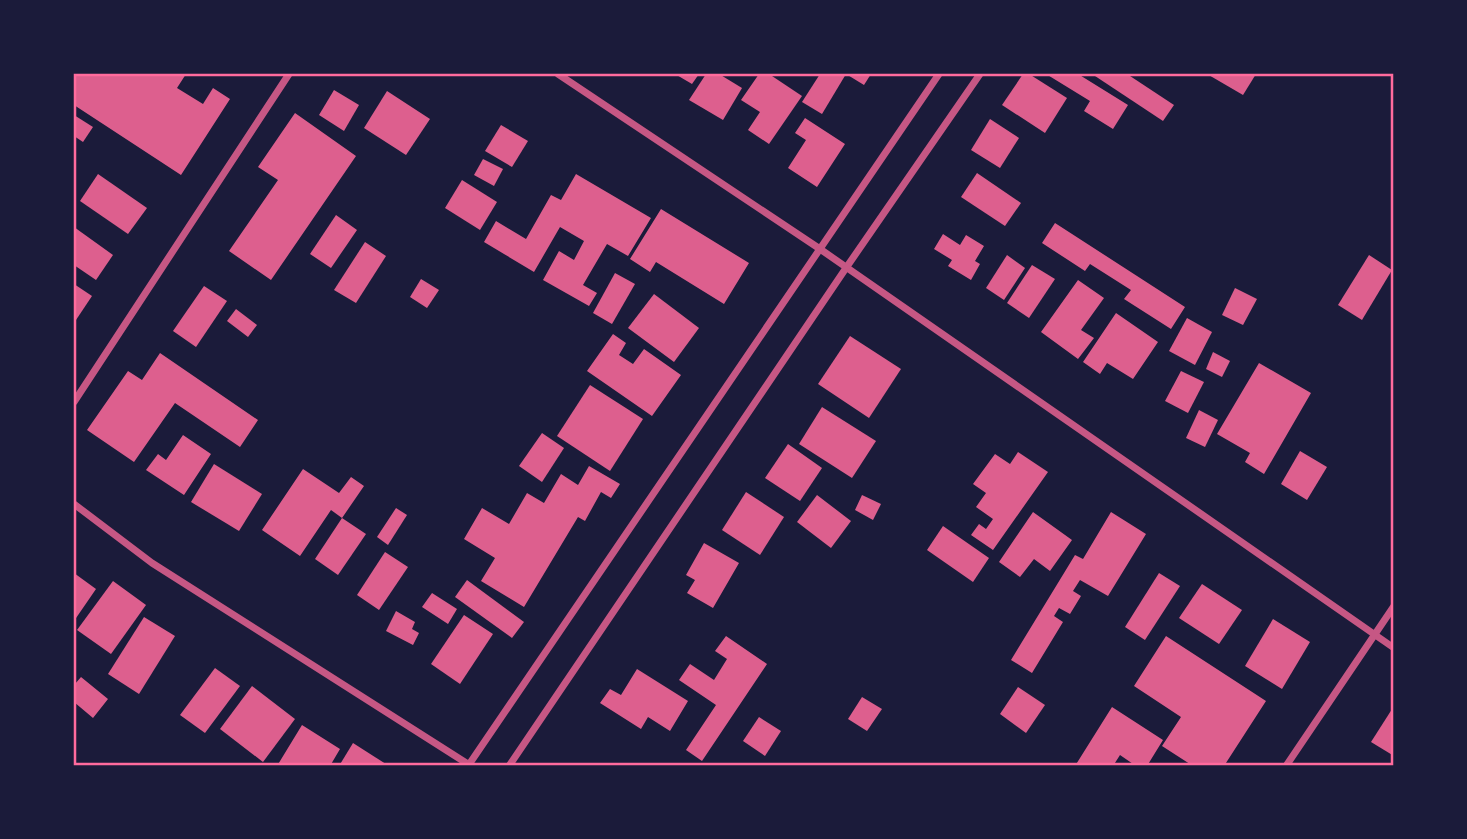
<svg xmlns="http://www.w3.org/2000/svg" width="1467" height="839" viewBox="0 0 1467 839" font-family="Helvetica,sans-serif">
<rect width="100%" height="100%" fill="#1b1b3a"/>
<g fill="#dd5f8e">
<polygon points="74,74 186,74 177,88 203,104 213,88 230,99 181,175 74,105"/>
<polygon points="675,74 699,74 692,84"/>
<polygon points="706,74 719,74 742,88 723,120 689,100"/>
<polygon points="759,74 769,74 802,96 769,144 748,130 760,112 741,100"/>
<polygon points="820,74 846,74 822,114 802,102"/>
<polygon points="846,74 871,74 864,85"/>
<polygon points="1023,74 1029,74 1067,98 1045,133 1002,105"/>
<polygon points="1046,74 1078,74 1128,105 1113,129 1084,111 1090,101"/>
<polygon points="1092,74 1127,74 1174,105 1163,121"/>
<polygon points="1207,74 1256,74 1243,95"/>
<polygon points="334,90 359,105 344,131 319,115"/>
<polygon points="387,91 430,119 406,155 364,128"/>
<polygon points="295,113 356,156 271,280 229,251 278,180 258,167"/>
<polygon points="74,115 93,127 83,142 74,136"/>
<polygon points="805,118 845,144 817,187 788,168 806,140 795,133"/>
<polygon points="990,119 1019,138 1000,168 971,150"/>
<polygon points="501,125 528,141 512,167 485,151"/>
<polygon points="483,159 503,169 494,186 474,175"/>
<polygon points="977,173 1021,203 1005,226 961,197"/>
<polygon points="98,174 147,208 128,234 80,201"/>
<polygon points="576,174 651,218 628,256 607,244 583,285 597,293 589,306 543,280 559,251 574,260 584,241 560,227 534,272 484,242 496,221 526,239 551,195 561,200"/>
<polygon points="462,180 497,202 480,230 445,208"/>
<polygon points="661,209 749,263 724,304 656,262 650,272 630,259"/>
<polygon points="336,215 357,230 331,268 310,254"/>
<polygon points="1055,223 1185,307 1171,329 1124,299 1131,290 1090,264 1085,271 1042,243"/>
<polygon points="74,227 113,255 96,280 74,265"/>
<polygon points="943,234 960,245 966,235 984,246 975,261 980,264 971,280 948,266 952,260 934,249"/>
<polygon points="365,242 386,256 356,303 334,290"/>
<polygon points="1007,255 1025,268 1004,300 986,288"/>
<polygon points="1369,255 1392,270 1362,320 1338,305"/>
<polygon points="1032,265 1055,279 1029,318 1007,303"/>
<polygon points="615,273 635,284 612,324 593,313"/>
<polygon points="421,279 439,290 427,308 410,297"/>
<polygon points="1078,280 1104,298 1081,330 1094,338 1078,359 1041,332"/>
<polygon points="74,284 92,296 74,323"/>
<polygon points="204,286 227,301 196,347 173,331"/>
<polygon points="1235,288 1257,299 1243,325 1222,315"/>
<polygon points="654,294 699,328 674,362 628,328"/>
<polygon points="236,309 257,325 248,337 227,321"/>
<polygon points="1116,313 1158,342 1133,379 1107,363 1100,374 1083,362"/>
<polygon points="1187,318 1212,332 1195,365 1169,351"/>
<polygon points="613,334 626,343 619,355 633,364 644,349 681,375 652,416 587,371"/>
<polygon points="850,336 901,369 869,418 818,384"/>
<polygon points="1213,352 1230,361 1222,377 1206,369"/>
<polygon points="160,353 258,420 240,447 175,403 134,462 87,430 128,371 142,380"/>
<polygon points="1259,363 1311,393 1264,474 1245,462 1250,453 1217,434"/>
<polygon points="1181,371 1204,382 1188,413 1165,401"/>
<polygon points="590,385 643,419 610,471 557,436"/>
<polygon points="822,407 876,441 852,478 799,444"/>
<polygon points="1199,410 1218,420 1205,447 1186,438"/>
<polygon points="542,433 564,448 542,482 519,466"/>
<polygon points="183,435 211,454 184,495 146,470 158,454 166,460"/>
<polygon points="788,444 822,468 800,501 765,478"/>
<polygon points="1300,451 1327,467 1307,500 1281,484"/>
<polygon points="1018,452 1048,472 993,550 971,535 979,524 986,529 993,519 976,507 986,493 973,484 995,454 1010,464"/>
<polygon points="214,464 262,494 239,531 191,502"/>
<polygon points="589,466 620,484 611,498 601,492 585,521 578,517 524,607 481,581 495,558 464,539 482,508 509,524 527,493 544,503 561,474 578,485"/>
<polygon points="303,469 339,493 351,477 364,486 342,518 331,510 300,556 262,530"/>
<polygon points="746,492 784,517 760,555 722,530"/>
<polygon points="817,495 851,521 831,548 797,522"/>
<polygon points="862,495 881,504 873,520 855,510"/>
<polygon points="396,508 407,515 388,545 377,537"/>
<polygon points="1033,512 1072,540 1050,571 1034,559 1020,577 999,562"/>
<polygon points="1111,512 1146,534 1108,596 1080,580 1073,591 1081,596 1070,614 1059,608 1054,616 1063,622 1032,673 1011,660 1075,555 1083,559"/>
<polygon points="342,518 366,534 338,575 315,559"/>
<polygon points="943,526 989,558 973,582 927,550"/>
<polygon points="704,543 739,563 713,608 687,593 695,580 686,575"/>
<polygon points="385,552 408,567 379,610 357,595"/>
<polygon points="74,573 96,589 74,621"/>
<polygon points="1159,573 1180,586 1145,640 1125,627"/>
<polygon points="467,580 524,622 512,638 455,597"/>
<polygon points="113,581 146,605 111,654 77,630"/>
<polygon points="1202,584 1242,610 1219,644 1179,618"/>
<polygon points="432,593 457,609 448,624 422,607"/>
<polygon points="396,611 415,622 412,629 419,633 413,645 386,631"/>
<polygon points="464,615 493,634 460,684 431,664"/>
<polygon points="144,617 175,636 139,694 108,674"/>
<polygon points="1273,619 1310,642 1282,689 1245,666"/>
<polygon points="726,636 767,664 702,761 686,750 716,705 679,680 690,664 714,680 727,659 715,651"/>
<polygon points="1166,636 1266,701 1224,766 1193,766 1162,746 1181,717 1134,686"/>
<polygon points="215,668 240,686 205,733 180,715"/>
<polygon points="637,669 688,701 670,731 648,717 641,729 600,703 610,689 621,695"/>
<polygon points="81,677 108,699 93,718 74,702 74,683 75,684"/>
<polygon points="252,686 295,719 263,762 220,729"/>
<polygon points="1018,687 1045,705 1026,733 1000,714"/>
<polygon points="862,697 882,709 867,731 848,719"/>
<polygon points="1394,706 1394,756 1371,742"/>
<polygon points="1112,707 1163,740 1147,766 1136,766 1120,755 1113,766 1075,766"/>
<polygon points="759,717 781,731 765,756 743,741"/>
<polygon points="302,725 340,749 330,766 315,766 312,764 311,766 277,766"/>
<polygon points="353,743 389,766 339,766"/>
</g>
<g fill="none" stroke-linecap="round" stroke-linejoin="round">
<g stroke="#c65784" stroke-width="7">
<polyline points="558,74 820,249 1394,648"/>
<polyline points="74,402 289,74"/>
<polyline points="74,504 152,563 471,766"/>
<polyline points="468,766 939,74"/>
<polyline points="509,766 846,268 980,74"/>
<polyline points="1286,766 1394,606"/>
</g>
</g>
<rect width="1467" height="839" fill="none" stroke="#1b1b3a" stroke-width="150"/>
<rect x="75" y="75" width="1317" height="689" fill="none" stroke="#ff6b9d" stroke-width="2.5"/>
</svg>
